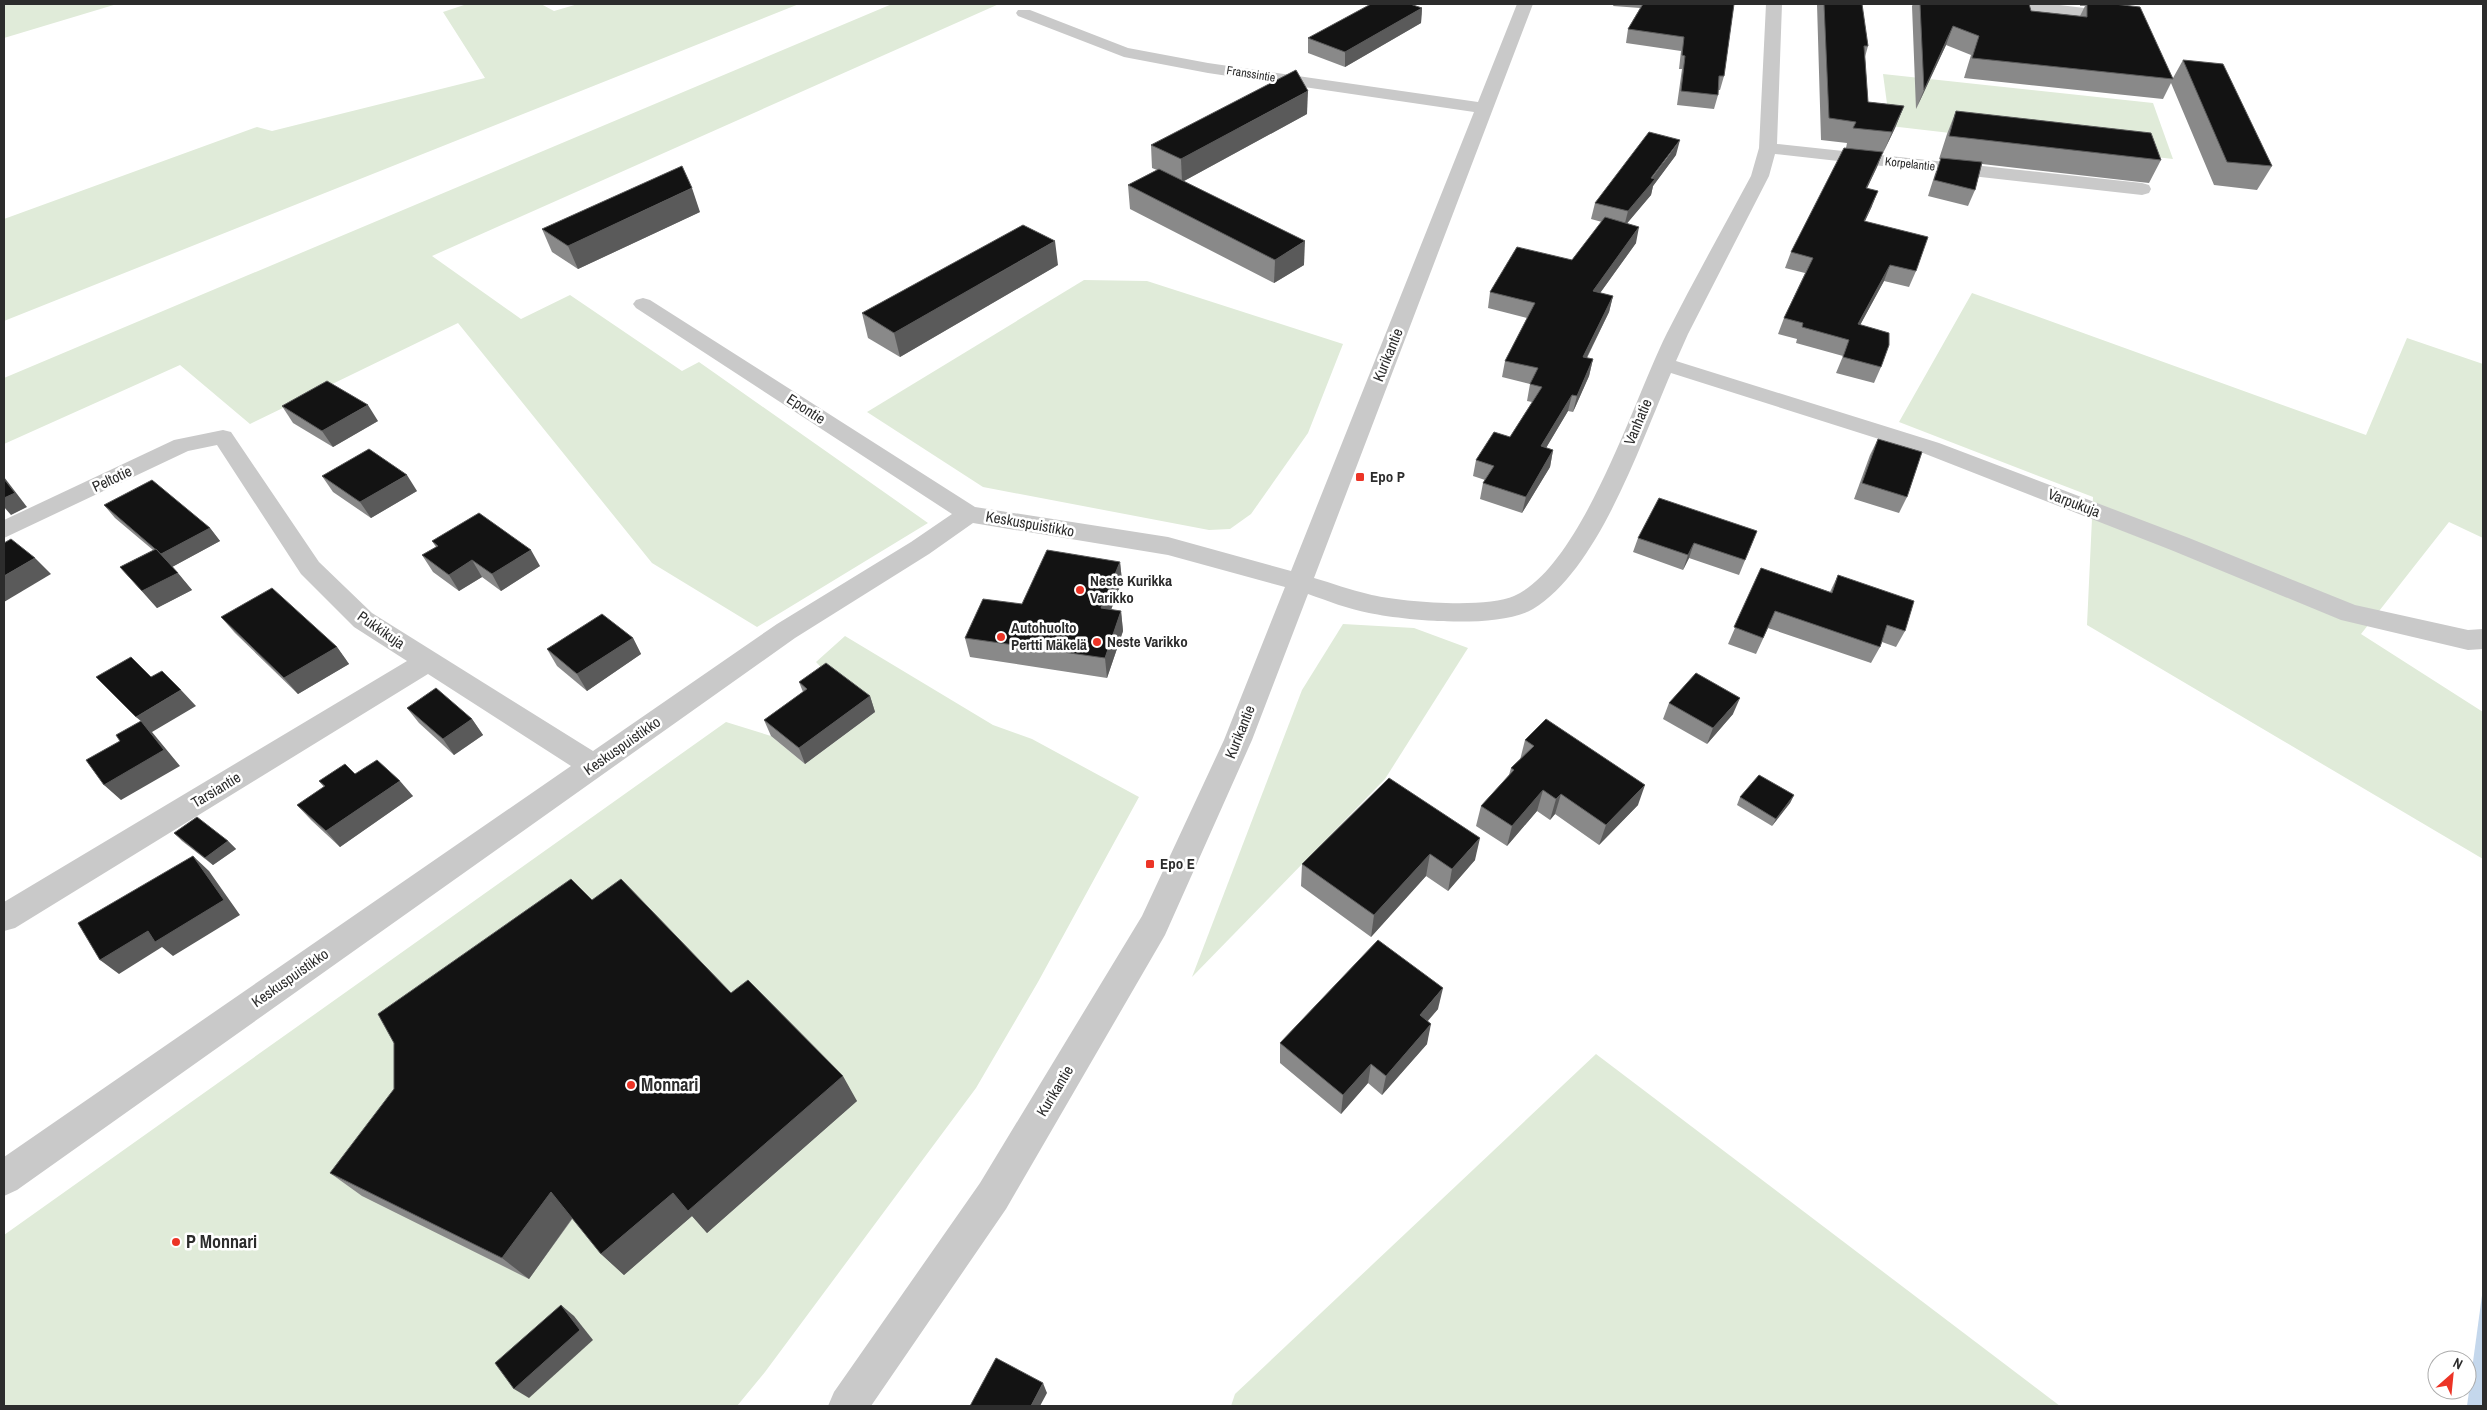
<svg xmlns="http://www.w3.org/2000/svg" width="2487" height="1410" viewBox="0 0 2487 1410" font-family="'Archivo Narrow',sans-serif">
<rect width="100%" height="100%" fill="#fff"/>
<g fill="#e0ebd9">
<polygon points="4,4 117,4 4,38"/>
<polygon points="467,4 541,4 554,11 578,4 799,4 4,321 4,219 257,127 272,131 485,78 443,12"/>
<polygon points="892,4 999,4 432,256 521,319 570,295 682,371 699,362 928,523 757,627 652,563 458,323 250,424 180,365 4,444 4,378"/>
<polygon points="1883,74 2153,103 2173,159 1890,126"/>
<polygon points="1084,280 1147,281 1343,344 1308,433 1251,514 1230,529 1209,530 983,487 867,412"/>
<polygon points="1972,293 2366,435 2407,338 2483,364 2483,538 2449,522 2361,634 2483,712 2483,859 2087,625 2093,497 1899,422"/>
<polygon points="1343,624 1414,628 1468,648 1385,779 1192,977 1302,690"/>
<polygon points="845,636 993,725 1032,739 1139,797 1038,982 976,1088 765,1372 737,1406 4,1406 4,1235 726,722 771,736 805,764 875,712 832,679 816,662"/>
<polygon points="1596,1054 2060,1406 1231,1406 1235,1394"/>
</g>
<polygon fill="#c4d7ec" points="2483,1288 2483,1406 2467,1406"/>
<g fill="none" stroke-linecap="round" stroke-linejoin="round">
<g fill="#c9c9c9" fill-rule="evenodd">
<path d="M1517 4H1533L1314 578C1332 583 1350 590 1368 594 1399 602 1486 609 1514 596 1582 566 1634 399 1667 333 1694 280 1723 228 1751 176L1759 148 1766 4H1782L1777 144 2142 183 2149 185 2151 189 2149 193 2142 195 1775 154 1769 176 1688 334 1676 361 1939 443 2189 538 2355 605 2468 630 2483 629V649L2468 650 2341 620 2171 550 1923 453 1671 373C1641 442 1599 569 1533 609 1499 629 1409 621 1369 613 1348 609 1328 601 1308 594L1252 740 1165 935 1006 1209 871 1406H828L834 1392 980 1183 1142 916 1224 740 1285 587 1168 555 973 523 929 554 795 638 17 1190 4 1196V1157L571 766 428 674 15 928 4 931V902L407 661 354 627 301 574 217 445 188 451 4 538V520L174 440 223 430 231 432 319 562 372 613 593 751 777 624 911 542 952 514 636 308 633 304 636 300 643 298 650 300 975 507 1168 537 1291 571 1474 112 1208 73 1124 57 1018 16 1016 13 1018 10H1030L1128 48 1208 63 1478 102Z"/>
<polygon points="2009,4 2051,4 2118,12 2126,17 2118,22 2017,9"/>
</g>
</g>
<g fill="#898989">
<polygon points="1614,4 1734,4 1724,76 1720,90 1718,90 1718,95 1714,109 1677,105 1682,69 1679,69 1681,51 1626,43 1628,29 1640,8 1613,6"/>
<polygon points="1817,4 1862,4 1868,46 1865,57 1868,102 1904,106 1895,128 1883,153 1882,153 1877,167 1867,188 1872,206 1865,221 1916,271 1909,287 1884,281 1860,325 1881,367 1874,383 1836,373 1843,356 1796,343 1797,339 1778,334 1784,318 1805,273 1785,268 1791,252 1846,148 1847,143 1821,140"/>
<polygon points="1913,4 2029,4 2031,11 2080,16 2085,6 2080,6 2080,4 2128,4 2127,5 2173,78 2183,60 2272,166 2257,190 2214,185 2171,83 2163,99 1964,78 1971,55 1946,45 1916,109 1912,6"/>
<polygon points="1422,8 1421,23 1345,67 1308,53 1308,38"/>
<polygon points="1956,111 2161,160 2149,183 1982,164 1975,190 1968,206 1928,196 1935,174 1941,160 1939,159 1947,134"/>
<polygon points="1307,114 1184,181 1304,265 1274,283 1130,209 1128,185 1157,170 1152,168 1151,145"/>
<polygon points="1676,155 1653,186 1651,195 1627,223 1636,243 1600,293 1613,296 1609,312 1587,358 1593,359 1589,376 1573,412 1568,411 1546,448 1553,450 1550,467 1522,513 1480,499 1483,483 1485,480 1473,476 1476,460 1510,437 1532,402 1527,401 1530,384 1502,377 1505,361 1527,318 1488,308 1490,292 1572,260 1602,222 1591,219 1595,203"/>
<polygon points="700,212 578,269 552,252 542,229"/>
<polygon points="1058,265 900,357 868,338 862,313"/>
<polygon points="282,406 378,421 333,447 293,423"/>
<polygon points="1878,439 1907,497 1899,513 1854,499 1870,455"/>
<polygon points="322,476 417,491 371,518 333,492"/>
<polygon points="104,505 210,528 220,541 172,567 192,590 157,608 120,567 153,550 115,518"/>
<polygon points="1757,531 1739,575 1689,558 1683,570 1633,552 1638,538"/>
<polygon points="432,541 540,566 501,591 482,577 459,591 433,572 422,555 436,547"/>
<polygon points="1120,562 1122,581 1111,610 1121,611 1123,631 1107,678 970,657 965,638 1022,604"/>
<polygon points="1761,568 1830,592 1838,575 1905,631 1896,647 1882,642 1880,647 1871,663 1768,628 1756,654 1728,644"/>
<polygon points="221,617 337,647 349,664 298,694 235,633"/>
<polygon points="633,638 641,654 587,691 557,666 547,649"/>
<polygon points="799,682 870,696 875,712 805,764 771,736 764,720 803,692"/>
<polygon points="1669,703 1733,714 1707,744 1663,719"/>
<polygon points="407,708 472,719 483,735 454,755 419,723"/>
<polygon points="1525,740 1638,805 1599,845 1555,814 1550,820 1537,811 1507,846 1476,826 1481,806 1509,775 1511,768 1520,760"/>
<polygon points="355,774 413,796 340,847 311,820 297,805 324,787 319,781"/>
<polygon points="1389,778 1475,860 1448,891 1426,876 1371,937 1301,886 1302,864"/>
<polygon points="1794,795 1790,803 1772,826 1737,805 1740,797"/>
<polygon points="174,833 228,841 236,849 213,865 182,841"/>
<polygon points="592,900 731,993 857,1101 707,1233 692,1216 624,1275 601,1254 573,1218 529,1279 362,1196 330,1173"/>
<polygon points="1438,1009 1428,1021 1427,1044 1382,1095 1368,1083 1341,1114 1280,1063 1280,1043"/>
</g>
<g fill="#5a5a5a">
<polygon points="1422,8 1421,23 1345,67 1345,52"/>
<polygon points="1953,26 1946,45 1916,109 1924,90"/>
<polygon points="1308,91 1307,114 1182,182 1181,159"/>
<polygon points="1904,106 1895,128 1883,153 1892,132"/>
<polygon points="1680,140 1676,155 1653,186 1651,195 1624,227 1628,211"/>
<polygon points="1883,152 1877,167 1860,203 1866,188"/>
<polygon points="692,188 700,212 578,269 568,246"/>
<polygon points="1878,191 1872,206 1858,236 1864,221"/>
<polygon points="1639,227 1636,243 1590,307 1593,291"/>
<polygon points="1055,241 1058,265 900,357 894,333"/>
<polygon points="1305,241 1304,265 1274,283 1275,260"/>
<polygon points="1890,265 1884,281 1852,340 1858,324"/>
<polygon points="1613,296 1609,312 1579,373 1583,357"/>
<polygon points="1593,359 1589,376 1573,412 1577,396"/>
<polygon points="1572,395 1568,411 1537,463 1541,446"/>
<polygon points="368,405 378,421 333,447 322,431"/>
<polygon points="1553,450 1550,467 1522,513 1526,497"/>
<polygon points="407,475 417,491 371,518 360,502"/>
<polygon points="4,477 27,507 11,515 4,507"/>
<polygon points="210,528 220,541 172,567 161,554"/>
<polygon points="1694,543 1689,558 1683,570 1688,555"/>
<polygon points="531,550 540,566 501,591 492,574"/>
<polygon points="35,558 51,574 4,602 4,576"/>
<polygon points="472,560 482,577 459,591 449,575"/>
<polygon points="1120,562 1122,581 1104,628 1101,608"/>
<polygon points="178,573 192,590 157,608 142,591"/>
<polygon points="1121,611 1123,631 1107,678 1105,658"/>
<polygon points="633,638 641,654 587,691 577,674"/>
<polygon points="337,647 349,664 298,694 284,678"/>
<polygon points="181,690 196,706 152,732 180,766 121,800 104,785 142,722 136,717"/>
<polygon points="870,696 875,712 805,764 799,748"/>
<polygon points="1740,698 1733,714 1707,744 1713,728"/>
<polygon points="472,719 483,735 454,755 443,739"/>
<polygon points="400,781 413,796 340,847 326,831"/>
<polygon points="1645,785 1638,805 1599,845 1606,825"/>
<polygon points="1543,790 1537,811 1507,846 1512,826"/>
<polygon points="1561,794 1555,814 1550,820 1556,799"/>
<polygon points="1794,795 1790,803 1772,826 1776,819"/>
<polygon points="1480,838 1475,860 1448,891 1452,869"/>
<polygon points="228,841 236,849 213,865 205,858"/>
<polygon points="1430,854 1426,876 1371,937 1374,915"/>
<polygon points="193,856 209,871 240,915 173,956 162,947 119,974 100,960"/>
<polygon points="1443,988 1438,1009 1415,1035 1420,1015"/>
<polygon points="1431,1024 1427,1044 1382,1095 1386,1076"/>
<polygon points="1371,1064 1368,1083 1341,1114 1343,1095"/>
<polygon points="843,1076 857,1101 707,1233 692,1216 624,1275 601,1254 673,1193"/>
<polygon points="551,1192 575,1214 529,1279 502,1258"/>
<polygon points="561,1305 574,1316 593,1340 529,1398 514,1389"/>
<polygon points="1043,1383 1047,1393 1040,1406 1031,1406"/>
</g>
<g fill="#131313" stroke="#5a5a5a">
<polygon points="1371,4 1410,4 1422,8 1345,52 1308,38"/>
<polygon points="1643,4 1734,4 1724,76 1719,76 1718,95 1681,91 1685,56 1682,55 1684,37 1628,29"/>
<polygon points="1824,4 1862,4 1868,46 1864,46 1868,102 1904,106 1892,132 1853,128 1856,122 1829,118"/>
<polygon points="1920,4 2029,4 2031,11 2087,17 2087,4 2114,4 2140,7 2173,79 1972,58 1979,36 1953,26 1924,90"/>
<polygon points="2183,60 2223,64 2272,166 2227,162"/>
<polygon points="1296,70 1308,91 1181,159 1151,145"/>
<polygon points="1956,111 2151,133 2161,160 1949,136"/>
<polygon points="1649,132 1680,140 1651,178 1655,179 1628,211 1595,203"/>
<polygon points="1844,148 1883,152 1866,188 1878,191 1864,221 1928,237 1916,271 1890,265 1858,324 1889,333 1889,345 1881,367 1843,357 1849,340 1802,327 1803,323 1784,318 1813,258 1791,252"/>
<polygon points="1941,158 1982,162 1975,190 1934,180"/>
<polygon points="682,166 692,188 568,246 542,229"/>
<polygon points="1159,169 1305,241 1275,260 1128,185"/>
<polygon points="1605,217 1639,227 1593,291 1613,296 1583,357 1593,359 1577,396 1572,395 1541,446 1553,450 1526,497 1483,483 1494,466 1476,460 1494,432 1510,437 1542,387 1530,384 1538,368 1505,361 1535,303 1490,292 1517,247 1572,260"/>
<polygon points="1023,225 1055,241 894,333 862,313"/>
<polygon points="327,381 368,405 322,431 282,406"/>
<polygon points="1878,439 1922,452 1907,497 1862,483"/>
<polygon points="369,449 407,475 360,502 322,476"/>
<polygon points="4,479 15,493 4,498"/>
<polygon points="152,480 210,528 161,554 104,505"/>
<polygon points="1659,498 1757,531 1745,560 1694,543 1688,555 1638,538"/>
<polygon points="479,513 531,550 492,574 472,560 449,575 422,555 438,546 432,541"/>
<polygon points="11,539 35,558 4,576 4,543"/>
<polygon points="156,549 178,573 142,591 120,567"/>
<polygon points="1047,550 1120,562 1101,608 1121,611 1105,658 965,638 983,599 1022,604"/>
<polygon points="1761,568 1832,593 1838,575 1914,601 1905,631 1887,625 1880,647 1775,611 1763,638 1734,627"/>
<polygon points="272,588 337,647 284,678 221,617"/>
<polygon points="602,614 633,638 577,674 547,649"/>
<polygon points="131,657 151,677 162,671 181,690 136,717 96,677"/>
<polygon points="826,663 870,696 799,748 764,720 807,689 799,682"/>
<polygon points="1696,673 1740,698 1713,728 1669,703"/>
<polygon points="436,688 472,719 443,739 407,708"/>
<polygon points="1546,719 1645,785 1606,825 1561,794 1556,799 1543,790 1512,826 1481,806 1514,770 1511,768 1534,746 1525,740"/>
<polygon points="141,721 164,750 104,785 86,760 120,741 116,735"/>
<polygon points="377,760 400,781 326,831 297,805 325,786 319,781 345,764 355,774"/>
<polygon points="1759,775 1794,795 1776,819 1740,797"/>
<polygon points="1389,778 1480,838 1452,869 1430,854 1374,915 1302,864"/>
<polygon points="197,817 228,841 205,858 174,833"/>
<polygon points="193,856 224,900 155,942 148,931 100,960 78,923"/>
<polygon points="571,879 592,900 621,879 731,993 748,980 843,1076 688,1211 673,1193 601,1254 551,1192 502,1258 330,1173 394,1089 394,1043 378,1014"/>
<polygon points="1378,940 1443,988 1420,1015 1431,1024 1386,1076 1371,1064 1343,1095 1280,1043"/>
<polygon points="561,1305 580,1330 514,1389 495,1363"/>
<polygon points="996,1358 1043,1383 1031,1406 970,1406"/>
</g>
<g fill="#ec3426" stroke="#fff" stroke-width="2">
<rect x="1355" y="472" width="10" height="10" rx="2.5"/>
<circle cx="1080" cy="590" r="5"/>
<circle cx="1001" cy="637" r="5"/>
<circle cx="1097" cy="642" r="5"/>
<rect x="1145" y="859" width="10" height="10" rx="2.5"/>
<circle cx="631" cy="1085" r="5"/>
<circle cx="176" cy="1242" r="5"/>
</g>
<g text-anchor="middle" stroke-width="5" stroke-linejoin="round" paint-order="stroke">
<g font-size="12" fill="#2c2c2c" stroke="#fff">
<text transform="translate(1251 74) rotate(9)" y="4">Franssintie</text>
<text transform="translate(1910 164) rotate(6)" y="4">Korpelantie</text>
</g>
<g font-size="15" fill="#2c2c2c" stroke="#fff">
<text transform="translate(1388 355) rotate(-68)" y="5">Kurikantie</text>
<text transform="translate(806 409) rotate(33)" y="5">Epontie</text>
<text transform="translate(1638 422) rotate(-67)" y="5">Vanhatie</text>
<text transform="translate(112 479) rotate(-25)" y="5">Peltotie</text>
<text transform="translate(2074 503) rotate(21)" y="5">Varpukuja</text>
<text transform="translate(1030 524) rotate(10)" y="5">Keskuspuistikko</text>
<text transform="translate(381 630) rotate(35)" y="5">Pukkikuja</text>
<text transform="translate(1240 732) rotate(-68)" y="5">Kurikantie</text>
<text transform="translate(622 746) rotate(-35)" y="5">Keskuspuistikko</text>
<text transform="translate(216 790) rotate(-31)" y="5">Tarsiantie</text>
<text transform="translate(290 978) rotate(-35)" y="5">Keskuspuistikko</text>
<text transform="translate(1055 1091) rotate(-59)" y="5">Kurikantie</text>
</g>
<g font-size="15" font-weight="bold" fill="#2c2c2c" stroke="#fff" text-anchor="start">
<text x="1370" y="482">Epo P</text>
<text x="1090" y="586">Neste Kurikka<tspan x="1090" dy="17">Varikko</tspan></text>
<text x="1011" y="633">Autohuolto<tspan x="1011" dy="17">Pertti Mäkelä</tspan></text>
<text x="1107" y="647">Neste Varikko</text>
<text x="1160" y="869">Epo E</text>
</g>
<g font-size="18" font-weight="bold" fill="#2c2c2c" stroke="#fff" text-anchor="start">
<text x="641" y="1091">Monnari</text>
<text x="186" y="1248">P Monnari</text>
</g>
</g>
<rect width="2487" height="1410" fill="none" stroke="#2c2c2c" stroke-width="10"/>
<g transform="translate(2452 1375) rotate(27)"><circle r="24" fill="#ffffff" stroke="#ababab"/>
<path d="M0-4L9 19L0 12L-9 19Z" fill="#ec3426"/>
<text y="-8" font-size="14" font-weight="bold" text-anchor="middle" fill="#2c2c2c">N</text>
</g>
</svg>
